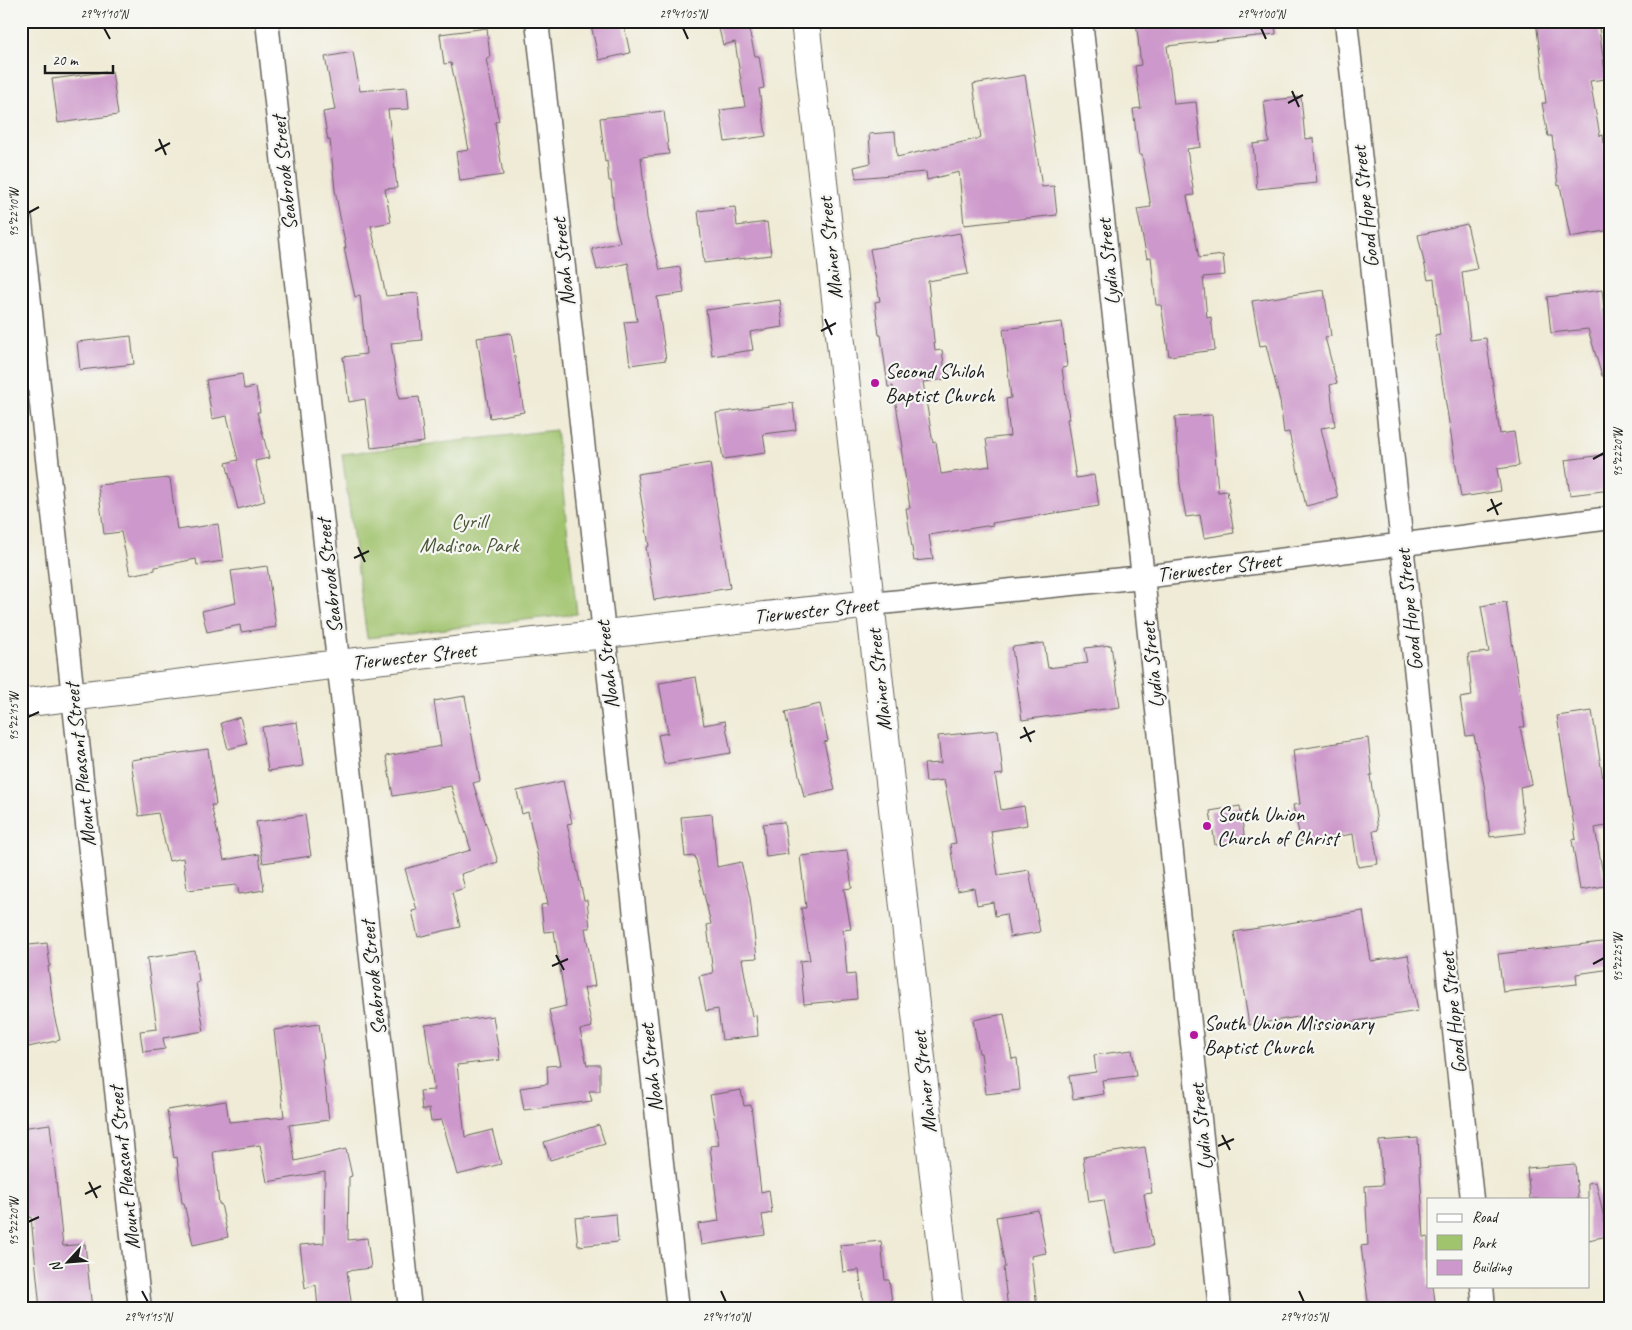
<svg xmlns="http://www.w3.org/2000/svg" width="1632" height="1330" viewBox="0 0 1632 1330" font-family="Caveat,sans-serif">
<rect width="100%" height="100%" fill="#f6f6f2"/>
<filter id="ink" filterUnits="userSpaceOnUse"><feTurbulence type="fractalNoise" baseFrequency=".02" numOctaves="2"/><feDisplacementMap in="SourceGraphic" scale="10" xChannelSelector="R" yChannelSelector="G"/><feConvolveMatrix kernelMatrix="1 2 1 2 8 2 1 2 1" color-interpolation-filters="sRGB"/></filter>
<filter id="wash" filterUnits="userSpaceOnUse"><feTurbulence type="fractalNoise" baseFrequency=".0096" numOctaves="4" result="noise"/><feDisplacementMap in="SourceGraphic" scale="20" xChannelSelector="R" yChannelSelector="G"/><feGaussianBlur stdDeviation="1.12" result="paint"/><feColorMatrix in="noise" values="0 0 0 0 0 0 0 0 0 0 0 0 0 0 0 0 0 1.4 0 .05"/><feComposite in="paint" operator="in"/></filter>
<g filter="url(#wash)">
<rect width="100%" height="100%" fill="#efebd6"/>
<polygon fill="#a0c36d" stroke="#5e7044" points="556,430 577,614 367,638 342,454"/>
<g id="blocks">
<g fill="#cd98cb">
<polygon points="590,21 623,21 630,53 599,60"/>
<polygon points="717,21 747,21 755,56 759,56 764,88 759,89 766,136 725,142 720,110 745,107 735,42 723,45"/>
<polygon points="1136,21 1275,21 1276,34 1167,46 1174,104 1196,102 1201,147 1187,149 1194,195 1187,196 1199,258 1223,255 1225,275 1203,277 1207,318 1211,317 1215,350 1169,356 1161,305 1156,305 1151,257 1147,258 1137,209 1151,207 1142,155 1139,155 1133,109 1141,108 1135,66 1141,65"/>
<polygon points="1536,21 1598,21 1606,79 1590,81 1600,136 1603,135 1609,186 1611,186 1611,230 1570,237 1560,185 1558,186 1552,136 1548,136 1542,103 1546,103"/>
<polygon points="487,28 490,58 486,59 499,121 495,122 503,175 460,181 456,152 469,150 451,63 444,64 440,34"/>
<polygon points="353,52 360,91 407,87 409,109 388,110 397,188 385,189 391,222 371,226 386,296 418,293 422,340 391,343 399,399 419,397 424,442 371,448 365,399 349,402 343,357 366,354 360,295 355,297 344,248 346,248 335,190 330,140 328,140 323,112 335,110 325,57"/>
<polygon points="112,71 118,115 58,123 52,79"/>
<polygon points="1025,75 1042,187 1054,186 1057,215 964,225 959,172 927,180 926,172 856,178 854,167 871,163 869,134 895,132 897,157 981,138 973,84"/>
<polygon points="1301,97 1305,139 1313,138 1317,183 1257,189 1253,144 1269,142 1264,101"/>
<polygon points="664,111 669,154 641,157 647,218 660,270 680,267 684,293 657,297 666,360 630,365 624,322 637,321 628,263 597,270 592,249 620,242 615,223 611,181 609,181 607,161 605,162 600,118"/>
<polygon points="735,207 737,226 767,222 771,255 704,263 698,211"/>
<polygon points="1467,224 1477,269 1462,272 1470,340 1486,338 1500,434 1514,432 1519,466 1497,469 1501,491 1461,497 1435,336 1440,335 1434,279 1428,280 1418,235"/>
<polygon points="960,233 968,274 928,281 935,351 942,350 946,379 923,382 933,443 936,442 941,474 990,466 986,439 1010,436 1006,399 1011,398 1003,329 1062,322 1067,367 1062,368 1069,419 1067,419 1076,478 1094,475 1099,506 992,523 993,525 929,535 933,559 914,561 906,508 910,508 901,448 903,447 893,386 888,387 881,335 879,335 875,302 880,301 870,249"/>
<polygon points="1324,290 1331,336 1325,337 1337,383 1330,385 1335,426 1321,428 1338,498 1306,506 1289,432 1284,433 1280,401 1266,345 1260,346 1252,301"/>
<polygon points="1602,290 1611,375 1602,376 1588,329 1551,333 1547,297"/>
<polygon points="780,300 783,327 750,332 753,350 712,356 706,310"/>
<polygon points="511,333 524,412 490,418 477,338"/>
<polygon points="131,336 134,364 80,370 77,342"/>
<polygon points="242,374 244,389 256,387 260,412 257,412 269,458 255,461 265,501 238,509 226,463 238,460 227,416 212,419 206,380"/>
<polygon points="793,403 796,430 763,434 766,453 723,459 716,413"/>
<polygon points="1212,415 1218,492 1227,491 1234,533 1204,538 1200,515 1186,517 1180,484 1175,417"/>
<polygon points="1611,454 1611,490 1570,495 1565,460"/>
<polygon points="710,463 730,588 654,600 646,547 649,546 637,474"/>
<polygon points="170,478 177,530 218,524 223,561 197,565 196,559 155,567 155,570 130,575 121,532 104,534 98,485"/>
<polygon points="267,566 276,627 241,632 240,625 207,632 202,611 236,603 231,571"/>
<polygon points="1506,602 1525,727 1520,727 1532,784 1520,787 1525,833 1490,837 1485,790 1474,735 1466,736 1460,698 1472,696 1468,654 1489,652 1481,606"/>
<polygon points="1044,643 1048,668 1088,663 1085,648 1111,645 1120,707 1022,720 1012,647"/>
<polygon points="696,677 704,725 725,721 731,753 664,764 658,735 668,733 659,683"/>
<polygon points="465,696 480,781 473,783 498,862 461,874 465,888 452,892 460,927 418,937 412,911 417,910 405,869 471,850 451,786 393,796 386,756 441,746 434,701"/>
<polygon points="820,704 828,741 824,742 835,790 804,797 785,712"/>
<polygon points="1592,711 1604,785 1611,784 1611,825 1595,828 1605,886 1580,890 1572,840 1576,839 1557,716"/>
<polygon points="240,717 247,744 228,749 221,723"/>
<polygon points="297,722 303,766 268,771 262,727"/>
<polygon points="998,730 1003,774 995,775 1001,810 1024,806 1027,825 991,831 998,875 1029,870 1040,932 1010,937 1006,914 995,916 993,902 977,905 974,888 957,891 950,844 956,843 944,780 926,782 924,764 941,763 938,736"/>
<polygon points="1368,738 1372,775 1370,775 1378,830 1373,831 1378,864 1358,867 1353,834 1301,842 1293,805 1300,804 1293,750"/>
<polygon points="208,749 216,805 211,805 224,860 259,854 264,890 239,894 237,885 187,890 183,858 169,861 158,813 139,816 131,760"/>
<polygon points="563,781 572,823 567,824 584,900 587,900 590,928 585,928 595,986 584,988 592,1027 580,1030 587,1065 600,1065 600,1091 589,1091 592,1101 524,1110 520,1088 548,1084 547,1066 561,1065 549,1010 566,1006 554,931 544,932 541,905 548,904 528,812 522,814 517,791"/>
<polygon points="1240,806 1245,841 1215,845 1210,811"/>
<polygon points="712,814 717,867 741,862 750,898 757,958 742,959 752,1016 756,1015 758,1036 722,1040 718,1009 706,1011 699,976 713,973 707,925 711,924 695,856 685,857 681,817"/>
<polygon points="305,815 311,856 263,863 256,822"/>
<polygon points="784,822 788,854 766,857 763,824"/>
<polygon points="847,851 852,888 844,889 851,929 843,930 847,975 855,974 857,999 804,1004 800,961 810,960 801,908 806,908 800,856"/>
<polygon points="1363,911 1371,961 1408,955 1418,1011 1306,1029 1304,1016 1249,1025 1234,932"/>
<polygon points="1611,941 1611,969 1576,974 1577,984 1503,992 1498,954"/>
<polygon points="47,943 50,966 48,966 54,1015 60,1040 24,1048 21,1036 21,946"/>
<polygon points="195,951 199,982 196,983 204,1031 163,1038 165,1049 143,1052 140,1031 157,1029 147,958"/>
<polygon points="1004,1014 1012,1059 1017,1058 1020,1090 986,1094 981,1053 979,1053 973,1020"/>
<polygon points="493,1016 500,1060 457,1065 465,1137 492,1130 501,1164 457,1175 442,1120 431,1121 429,1109 422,1110 420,1091 434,1090 425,1025"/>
<polygon points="319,1024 324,1059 322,1059 329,1120 289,1125 295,1161 346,1149 352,1176 349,1177 348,1240 367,1238 371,1268 347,1271 352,1309 318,1309 316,1285 305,1288 300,1245 324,1243 325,1172 267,1182 260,1145 213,1152 219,1204 221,1204 228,1237 193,1245 184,1203 182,1203 177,1157 174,1158 167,1110 226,1101 229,1122 284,1117 274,1030"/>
<polygon points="1132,1050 1136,1076 1102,1080 1104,1094 1073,1099 1069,1076 1096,1072 1094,1055"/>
<polygon points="741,1090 744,1106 751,1105 761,1192 769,1190 772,1213 762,1215 765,1235 701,1245 698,1224 719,1221 710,1146 719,1145 710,1095"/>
<polygon points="50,1124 63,1246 85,1244 92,1309 40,1309 31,1217 21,1218 21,1128"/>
<polygon points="599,1125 605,1144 550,1160 544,1142"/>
<polygon points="1418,1138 1424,1238 1428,1237 1428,1286 1433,1286 1436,1309 1369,1309 1361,1246 1368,1245 1365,1186 1383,1185 1379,1141"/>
<polygon points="1145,1147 1152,1193 1144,1194 1153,1246 1114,1253 1104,1200 1089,1202 1083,1157"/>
<polygon points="1575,1164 1578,1199 1530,1199 1527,1168"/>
<polygon points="1596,1182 1608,1236 1588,1240 1588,1183"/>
<polygon points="1038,1210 1046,1253 1031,1256 1037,1307 1008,1309 1003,1268 1005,1267 996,1217"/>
<polygon points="616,1214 618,1242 578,1246 575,1218"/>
<polygon points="881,1241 885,1280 889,1280 893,1309 864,1309 859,1270 843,1272 840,1245"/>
</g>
</g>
</g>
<g filter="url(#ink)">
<use href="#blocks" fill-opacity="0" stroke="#66645d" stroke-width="1"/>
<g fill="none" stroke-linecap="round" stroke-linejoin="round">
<defs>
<g id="street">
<polyline points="267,21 410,1309"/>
<polyline points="537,21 678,1309"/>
<polyline points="1081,21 1143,577 1220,1309"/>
<polyline points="1346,21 1472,1199"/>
<polyline points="21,221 140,1309"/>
<polyline points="871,604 1143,577 1611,518"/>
<polyline points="1482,1286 1484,1309"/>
</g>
<g id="secondary">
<polyline points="805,21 949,1309"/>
<polyline points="21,703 339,664 871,604"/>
</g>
</defs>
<use href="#street" stroke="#66645d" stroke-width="25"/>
<use href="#secondary" stroke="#66645d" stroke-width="30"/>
<use href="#street" stroke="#fff" stroke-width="22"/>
<use href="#secondary" stroke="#fff" stroke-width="28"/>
</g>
</g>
<path fill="none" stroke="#1c1c1c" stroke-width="2" d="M104 28 110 39M683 28 688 39M1261 28 1266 39M1292 91 1299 107M1288 103 1303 95M159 139 166 155M155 151 170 143M28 213 39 207M825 319 832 335M821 331 836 323M1593 459 1604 453M1491 499 1498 515M1487 511 1502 503M358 547 365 562M354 558 369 551M28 717 39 712M1024 727 1031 742M1020 738 1035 731M556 955 564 970M1593 964 1604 958M552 966 568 959M1222 1135 1230 1150M1218 1146 1234 1139M89 1182 97 1198M85 1194 101 1186M28 1222 39 1217M142 1291 148 1302M721 1291 726 1302M1299 1291 1304 1302"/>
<g fill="#b5179e" stroke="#f6f6f2" stroke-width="2">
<circle cx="875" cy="383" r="5"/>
<circle cx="1207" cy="826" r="5"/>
<circle cx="1194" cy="1035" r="5"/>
</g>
<g text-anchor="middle" stroke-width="4.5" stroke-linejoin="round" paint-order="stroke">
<g font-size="21" fill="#1c1c1c" stroke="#f6f6f2">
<text transform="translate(284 173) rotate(-96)" y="7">Seabrook Street</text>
<text transform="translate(1365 207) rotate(-96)" y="7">Good Hope Street</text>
<text transform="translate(830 248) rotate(-96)" y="7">Mainer Street</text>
<text transform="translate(563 262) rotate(-96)" y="7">Noah Street</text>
<text transform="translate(1108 262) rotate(-96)" y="7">Lydia Street</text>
<text transform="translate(1219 567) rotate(-7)" y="7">Tierwester Street</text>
<text transform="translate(329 576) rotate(-96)" y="7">Seabrook Street</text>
<text transform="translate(816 610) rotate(-6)" y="7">Tierwester Street</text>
<text transform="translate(1409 610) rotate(-96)" y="7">Good Hope Street</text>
<text transform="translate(414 656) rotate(-6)" y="7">Tierwester Street</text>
<text transform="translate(607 665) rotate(-96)" y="7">Noah Street</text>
<text transform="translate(1152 665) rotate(-96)" y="7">Lydia Street</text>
<text transform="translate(879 680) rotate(-96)" y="7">Mainer Street</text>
<text transform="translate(80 765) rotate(-96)" y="7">Mount Pleasant Street</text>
<text transform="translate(373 978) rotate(-96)" y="7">Seabrook Street</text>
<text transform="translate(1453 1013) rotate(-96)" y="7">Good Hope Street</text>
<text transform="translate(651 1068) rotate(-96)" y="7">Noah Street</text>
<text transform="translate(924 1082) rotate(-96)" y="7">Mainer Street</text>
<text transform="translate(1201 1127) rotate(-96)" y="7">Lydia Street</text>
<text transform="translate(124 1168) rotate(-96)" y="7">Mount Pleasant Street</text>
</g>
<g font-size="21" fill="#1c1c1c" stroke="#f6f6f2" text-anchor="start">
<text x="885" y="378">Second Shiloh<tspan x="885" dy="24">Baptist Church</tspan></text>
<text x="1217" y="821">South Union<tspan x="1217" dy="24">Church of Christ</tspan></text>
<text x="1204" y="1030">South Union Missionary<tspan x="1204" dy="24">Baptist Church</tspan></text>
</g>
<g font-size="21" fill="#4a5638" stroke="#f6f6f2">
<text x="469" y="528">Cyrill<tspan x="469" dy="24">Madison Park</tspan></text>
</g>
</g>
<rect width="1632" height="1330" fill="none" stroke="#f6f6f2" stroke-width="55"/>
<rect x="1427" y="1198" width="162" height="90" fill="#f6f6f2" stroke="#9f9f9c"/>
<rect x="1437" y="1214" width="25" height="8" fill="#ffffff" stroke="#9f9f9c"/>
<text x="1472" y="1222" font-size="15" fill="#1c1c1c">Road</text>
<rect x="1437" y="1235" width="25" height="15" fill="#a0c36d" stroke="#9f9f9c"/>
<text x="1472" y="1248" font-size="15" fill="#1c1c1c">Park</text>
<rect x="1437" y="1260" width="25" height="15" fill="#cd98cb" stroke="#9f9f9c"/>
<text x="1472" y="1272" font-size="15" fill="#1c1c1c">Building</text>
<g transform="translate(68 1262) rotate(244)" stroke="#f6f6f2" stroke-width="4" paint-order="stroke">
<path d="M0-4L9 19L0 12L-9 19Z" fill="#1c1c1c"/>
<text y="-8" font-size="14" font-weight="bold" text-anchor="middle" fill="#1c1c1c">N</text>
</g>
<path d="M45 65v8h68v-8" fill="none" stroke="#1c1c1c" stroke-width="2.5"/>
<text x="52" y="65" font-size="15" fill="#1c1c1c" stroke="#f6f6f2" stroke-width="4" paint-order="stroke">20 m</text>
<rect x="28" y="28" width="1576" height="1274" fill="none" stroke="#1c1c1c" stroke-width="2"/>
<g font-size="12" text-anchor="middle" fill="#1c1c1c">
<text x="104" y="18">29°41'10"N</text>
<text x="683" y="18">29°41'05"N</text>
<text x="1261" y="18">29°41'00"N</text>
<text transform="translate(14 213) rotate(-90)" y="4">95°22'10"W</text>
<text transform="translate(1618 453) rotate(-90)" y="4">95°22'20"W</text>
<text transform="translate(14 717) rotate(-90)" y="4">95°22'15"W</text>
<text transform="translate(1618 958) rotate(-90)" y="4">95°22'25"W</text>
<text transform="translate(14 1222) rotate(-90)" y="4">95°22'20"W</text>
<text x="148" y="1321">29°41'15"N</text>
<text x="726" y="1321">29°41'10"N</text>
<text x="1304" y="1321">29°41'05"N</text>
</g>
</svg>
